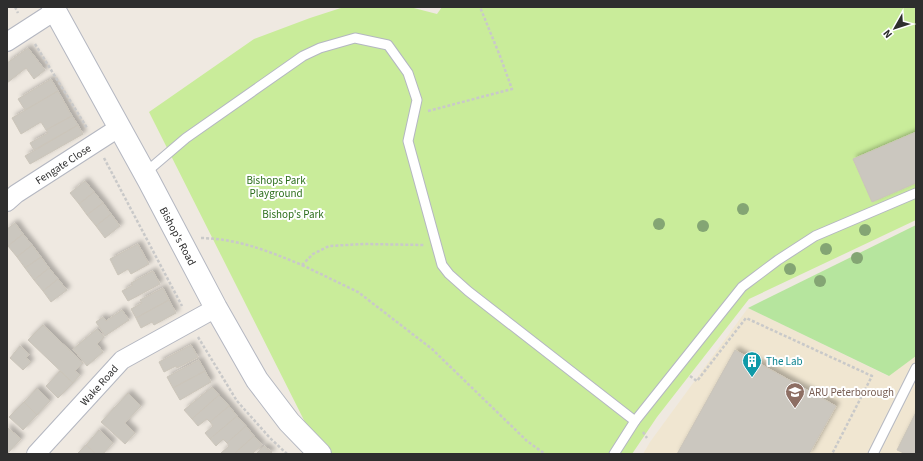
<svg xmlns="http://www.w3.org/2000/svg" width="923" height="461" viewBox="0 0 923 461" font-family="'Source Sans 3',sans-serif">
<defs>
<filter id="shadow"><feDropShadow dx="3.5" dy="-3.5" stdDeviation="2" flood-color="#0004"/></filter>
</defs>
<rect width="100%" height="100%" fill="#efe9e1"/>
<polygon fill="#f0e6d1" points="748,308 888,376 916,356 916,454 643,454 650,442"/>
<polygon fill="#b6e59e" points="916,225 916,356 889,376 748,308"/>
<polygon fill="#c9ec9a" points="344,7 410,7 437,14 442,7 916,7 916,220 749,299 657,417 632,454 321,454 149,112 254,39 310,18"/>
<g fill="#cbc7bf" stroke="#cbc5ba" filter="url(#shadow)">
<polygon points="28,48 45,70 34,79 26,68 7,83 7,63"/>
<polygon points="51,79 58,91 25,110 18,99"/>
<polygon points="58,91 72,116 46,130 41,122 21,134 12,118"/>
<polygon points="72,116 78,125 34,150 30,143 48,133 46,130"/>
<polygon points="78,125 83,134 30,164 25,156"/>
<polygon points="916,132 916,183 872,202 853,159"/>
<polygon points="85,181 94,192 79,204 70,193"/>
<polygon points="94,192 103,203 87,215 79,204"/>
<polygon points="103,203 111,214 96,226 87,215"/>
<polygon points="111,214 120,226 105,238 96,226"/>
<polygon points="15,223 23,234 8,246 7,244 7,229"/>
<polygon points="23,234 32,245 17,257 8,246"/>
<polygon points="138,244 149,264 131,274 128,269 118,275 110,259"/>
<polygon points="32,245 41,257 25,268 17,257"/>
<polygon points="41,257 49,268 34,280 25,268"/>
<polygon points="49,268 58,279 43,291 34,280"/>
<polygon points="153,271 160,284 128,301 122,291 133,285 131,283"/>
<polygon points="58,279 67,290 51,302 43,291"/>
<polygon points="163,288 169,300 136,318 131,309 142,303 140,300"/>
<polygon points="169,300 176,313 154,325 152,322 141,328 136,318"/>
<polygon points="122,310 129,320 105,336 96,322 103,317 106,321"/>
<polygon points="43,325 83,363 75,371 80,375 73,383 28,340"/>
<polygon points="97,329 104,337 97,344 103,352 87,366 73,349"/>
<polygon points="191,345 198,357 177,368 176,366 164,372 159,362"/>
<polygon points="20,346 29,354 26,358 31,362 23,370 10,358"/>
<polygon points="735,350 836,406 809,454 677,454"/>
<polygon points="199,360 205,371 173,388 167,377"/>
<polygon points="60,371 73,383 58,398 46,386"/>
<polygon points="205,371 211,382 180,400 173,388"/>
<polygon points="212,387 219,395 192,419 184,410"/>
<polygon points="37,388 50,401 37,415 24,402"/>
<polygon points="128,393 141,406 125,423 135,433 125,444 101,422"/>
<polygon points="219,395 229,406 210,422 207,419 198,426 192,419"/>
<polygon points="24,402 37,415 23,430 9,417"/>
<polygon points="229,406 237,416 210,439 205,433 213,426 210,422"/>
<polygon points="916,412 916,454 906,454 897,450"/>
<polygon points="237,416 246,426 227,443 223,439 216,446 210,439"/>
<polygon points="246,426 254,436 234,454 223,454 221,453 229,446 227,443"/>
<polygon points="7,427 21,439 8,453 7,452"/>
<polygon points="99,430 113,443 103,454 96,454 86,445"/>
<polygon points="254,436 262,445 252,454 234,454"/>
<polygon points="86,445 96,454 77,454"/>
<polygon points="264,446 272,452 271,454 256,454"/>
</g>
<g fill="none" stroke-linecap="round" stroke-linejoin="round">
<defs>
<g id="lane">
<polyline points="145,173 186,138 303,56 320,48 355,38 388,45 408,73 417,100 408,141 442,265 449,274 468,291 635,421 614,454"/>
<polyline points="635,421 742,287 778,260 815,236 916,193"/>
<polyline points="873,454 916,368"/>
</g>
<g id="street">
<polyline points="7,42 55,11"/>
<polyline points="7,202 16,194 120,127"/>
<polyline points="36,454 122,360 216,308"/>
</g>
<polyline id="secondary" points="53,7 149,181 216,308 257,380 289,422 320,454"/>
</defs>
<use href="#lane" stroke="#b4b7c1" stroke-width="11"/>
<use href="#street" stroke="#b4b7c1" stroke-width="20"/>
<use href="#secondary" stroke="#b4b7c1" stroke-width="24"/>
<g stroke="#c9c9c9" stroke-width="2.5" stroke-dasharray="3 2" stroke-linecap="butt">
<polyline points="15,7 18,13"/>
<polyline points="35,44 87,128"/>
<polyline points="428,111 512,89 500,56 480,7"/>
<polyline points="104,158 182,306"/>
<path d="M201 238C239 239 268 251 302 265L313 254 329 246 364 244 424 245"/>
<polyline points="302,265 358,292 432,349 527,441 545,454"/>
<polyline points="198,337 237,401 270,438 287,454"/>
<polyline points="690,376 697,381 746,318 872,376 832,454"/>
<polyline points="643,432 647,438"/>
</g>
<use href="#lane" stroke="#fff" stroke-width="9"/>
<use href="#street" stroke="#fff" stroke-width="18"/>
<use href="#secondary" stroke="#fff" stroke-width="22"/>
</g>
<g fill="#84a574">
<circle cx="743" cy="209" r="6"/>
<circle cx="659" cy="224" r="6"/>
<circle cx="703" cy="226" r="6"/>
<circle cx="865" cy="230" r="6"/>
<circle cx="826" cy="249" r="6"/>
<circle cx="857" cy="258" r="6"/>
<circle cx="790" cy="269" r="6"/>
<circle cx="820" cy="281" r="6"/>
</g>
<defs>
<symbol id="building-pin" viewBox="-11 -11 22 30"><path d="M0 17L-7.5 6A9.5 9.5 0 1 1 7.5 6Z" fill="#0f9aa8" stroke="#fff"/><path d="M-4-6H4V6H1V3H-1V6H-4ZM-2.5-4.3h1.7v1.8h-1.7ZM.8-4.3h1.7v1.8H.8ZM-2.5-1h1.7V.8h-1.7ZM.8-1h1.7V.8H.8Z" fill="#fff"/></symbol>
<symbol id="university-pin" viewBox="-11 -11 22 30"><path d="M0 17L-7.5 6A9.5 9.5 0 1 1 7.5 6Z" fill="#8d6e63" stroke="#fff"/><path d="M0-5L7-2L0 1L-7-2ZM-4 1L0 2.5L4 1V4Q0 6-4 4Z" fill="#fff"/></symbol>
</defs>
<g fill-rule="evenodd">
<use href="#building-pin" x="741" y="350" width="22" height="30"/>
<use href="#university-pin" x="784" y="381" width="22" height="30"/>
</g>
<g text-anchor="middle" stroke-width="4" stroke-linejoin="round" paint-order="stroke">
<g font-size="11" fill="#2e2e2e" stroke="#fff">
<text transform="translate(63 164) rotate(-33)" y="4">Fengate Close</text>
<text transform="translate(178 236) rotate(62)" y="4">Bishop's Road</text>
<text transform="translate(99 385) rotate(-48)" y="4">Wake Road</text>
</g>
<g font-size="11" fill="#2c6e1b" stroke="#fff">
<text x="276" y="184">Bishops Park<tspan x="276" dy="13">Playground</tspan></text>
<text x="293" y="218">Bishop's Park</text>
</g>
<g font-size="11" fill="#0d838f" stroke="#fff" text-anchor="start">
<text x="766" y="365">The Lab</text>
</g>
<g font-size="11" fill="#785e54" stroke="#fff" text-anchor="start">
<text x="809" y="396">ARU Peterborough</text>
</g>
</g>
<rect width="923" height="461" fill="none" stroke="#2e2e2e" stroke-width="16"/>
<g transform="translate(895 28) rotate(231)" stroke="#ffffff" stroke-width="3" paint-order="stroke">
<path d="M0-3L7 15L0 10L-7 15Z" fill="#2e2e2e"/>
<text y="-6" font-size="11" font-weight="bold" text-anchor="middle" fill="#2e2e2e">N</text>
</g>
</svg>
